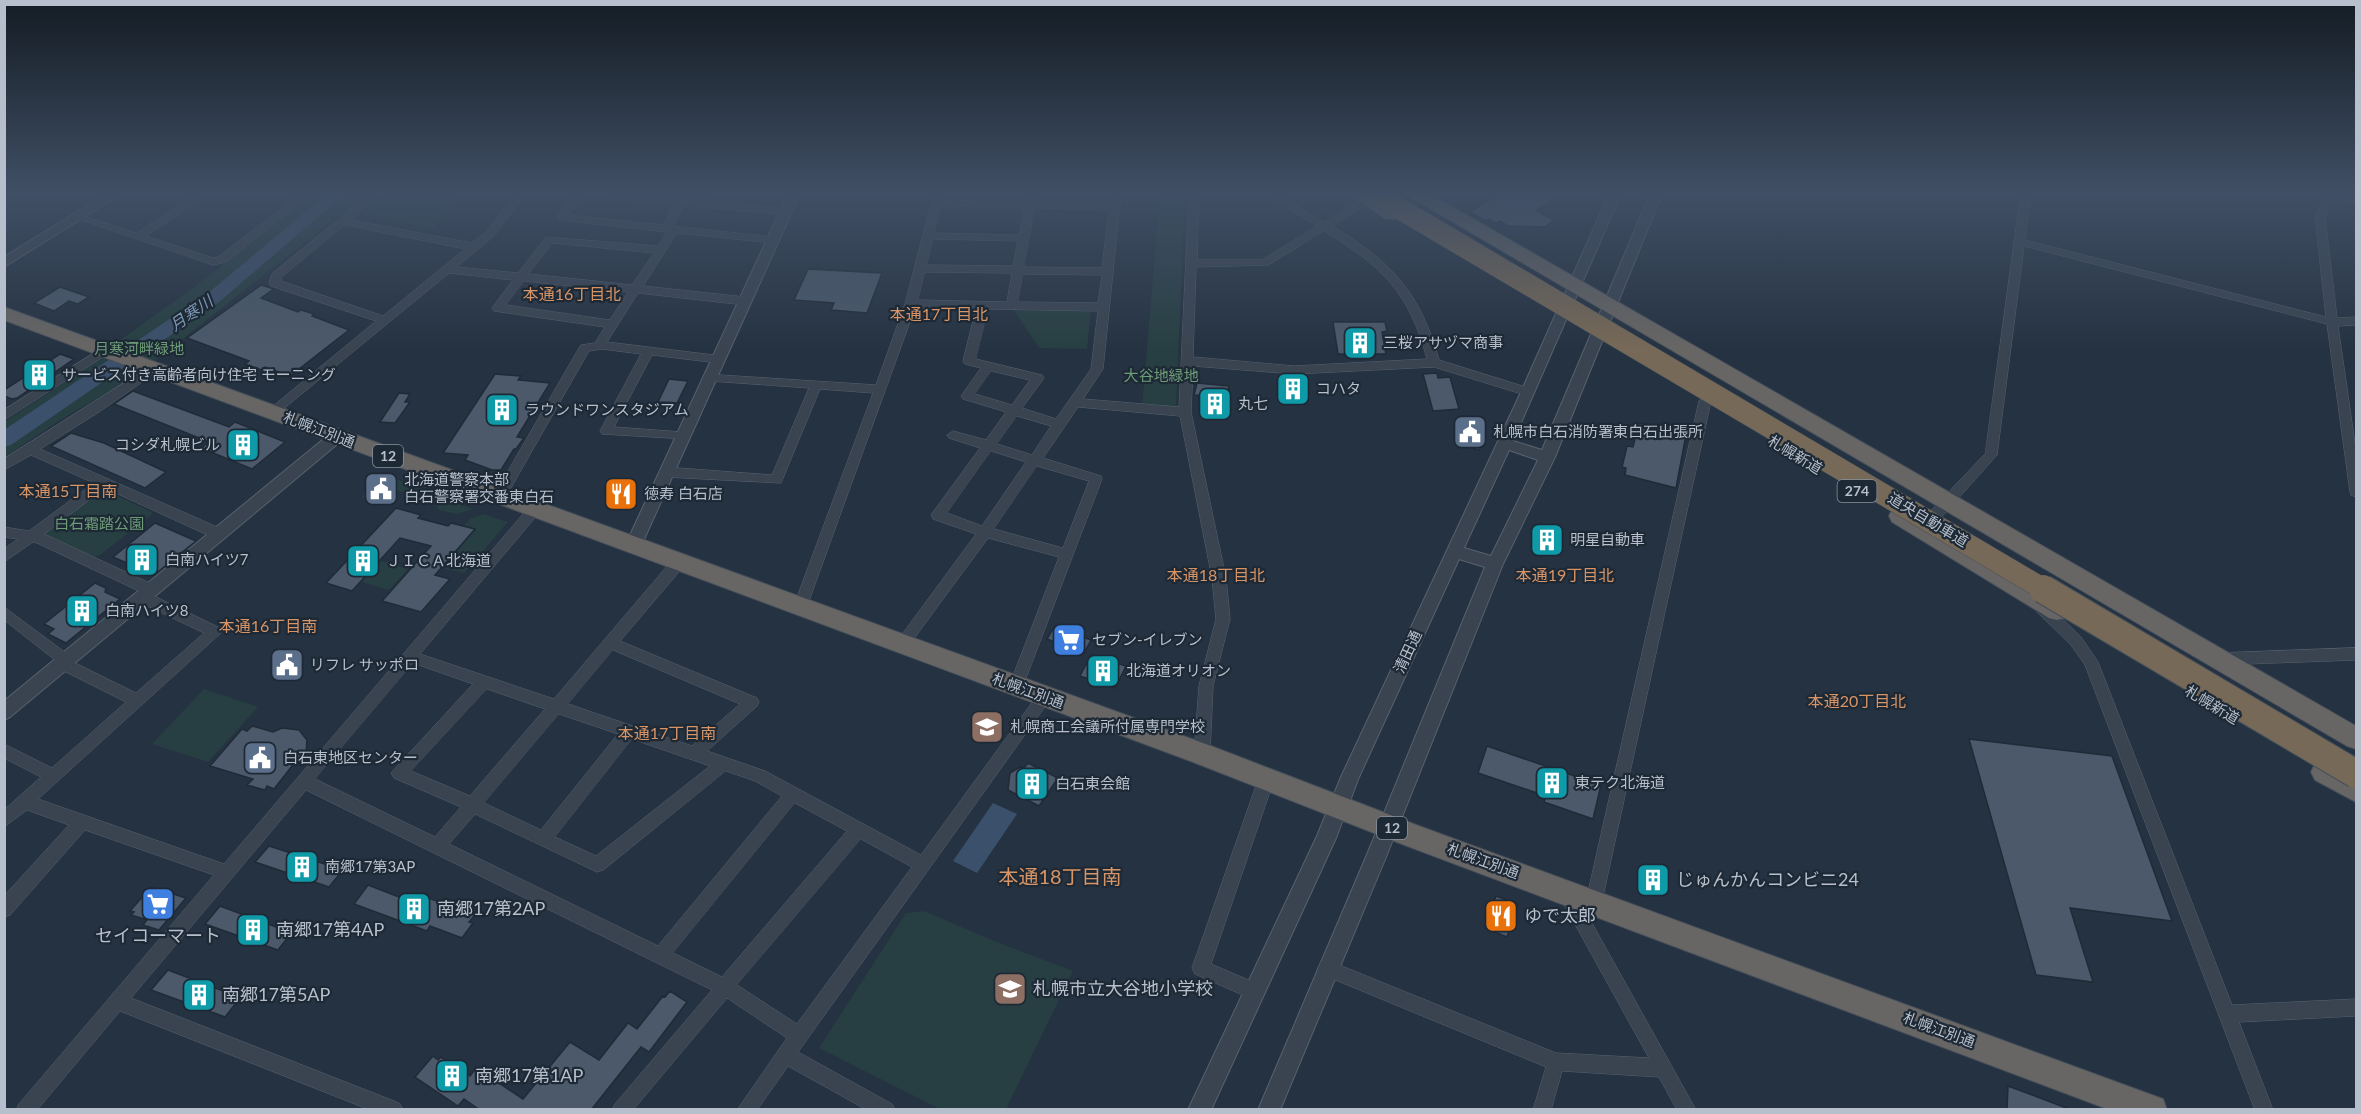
<svg xmlns="http://www.w3.org/2000/svg" width="2361" height="1114" viewBox="0 0 2361 1114" font-family="Lato,'Noto Sans JP',sans-serif">
<rect width="100%" height="100%" fill="#253241"/>
<g fill="#273f42">
<polygon points="313,194 366,194 165,353 130,379 57,422 5,457 5,421 93,364 123,338 197,285"/>
<polygon points="385,194 459,194 434,229 364,214"/>
<polygon points="1160,194 1185,194 1176,409 1142,407"/>
<polygon points="1013,309 1091,310 1087,349 1039,348"/>
<polygon points="398,480 429,491 423,495 398,491 379,501 361,497 365,494 379,497"/>
<polygon points="104,490 152,512 151,515 100,555 94,557 45,535 46,531 98,491"/>
<polygon points="438,497 473,509 457,514 439,510 434,502"/>
<polygon points="483,514 508,522 464,573 443,568 476,529 464,526 470,519"/>
<polygon points="381,561 408,569 389,590 362,582"/>
<polygon points="204,689 258,707 208,762 152,744"/>
<polygon points="924,911 999,943 1073,971 1006,1109 940,1109 819,1048 906,913"/>
</g>
<polygon fill="#3b506a" points="993,803 1017,814 977,873 953,861"/>
<g fill="none" stroke-linecap="round" stroke-linejoin="round">
<polygon fill="#3b506a" fill-rule="evenodd" points="327,194 345,194 219,302 11,445 4,447 4,430 207,294"/>
</g>
<g fill="#4b596a" stroke="#202b38" stroke-width="1.5">
<polygon points="1499,194 1562,194 1536,211 1554,220 1545,227 1508,226 1500,221 1496,223 1489,219 1486,221 1470,212"/>
<polygon points="808,269 882,273 867,313 831,310 834,303 794,300"/>
<polygon points="261,285 274,289 261,298 298,312 301,310 314,314 312,316 349,330 290,376 265,367 261,370 245,364 249,361 187,338"/>
<polygon points="60,287 89,297 78,304 69,301 54,311 34,303"/>
<polygon points="1333,322 1385,322 1387,331 1382,332 1386,354 1338,354"/>
<polygon points="60,354 74,359 17,398 12,399 4,396 4,390"/>
<polygon points="1437,373 1438,378 1450,377 1459,409 1433,411 1423,374"/>
<polygon points="495,374 521,376 518,380 550,383 517,437 524,438 516,449 514,449 501,470 492,470 465,460 468,455 443,453"/>
<polygon points="1300,378 1303,398 1287,399 1284,379"/>
<polygon points="669,379 688,381 677,403 658,402"/>
<polygon points="1197,383 1229,386 1224,414 1203,412 1206,396 1194,395"/>
<polygon points="133,391 229,427 235,422 285,442 252,469 201,448 209,442 114,404"/>
<polygon points="399,393 410,394 405,402 410,402 395,423 380,422"/>
<polygon points="1463,416 1484,423 1478,437 1485,439 1479,450 1460,444 1466,434 1456,431"/>
<polygon points="1639,423 1686,435 1676,488 1625,475 1626,468 1622,467 1627,446 1633,447"/>
<polygon points="71,433 104,443 166,472 145,488 51,446"/>
<polygon points="396,508 421,515 418,518 448,526 451,523 475,529 435,575 450,579 421,612 382,601 431,546 400,538 352,591 326,583"/>
<polygon points="155,523 196,541 154,575 113,557"/>
<polygon points="1536,530 1561,539 1557,550 1532,541"/>
<polygon points="95,583 106,588 105,592 120,599 66,643 48,634 54,629 44,624"/>
<polygon points="1054,627 1091,640 1084,653 1047,639"/>
<polygon points="1091,655 1126,666 1115,688 1080,676"/>
<polygon points="252,726 273,732 282,728 299,730 307,740 306,754 299,763 296,761 274,789 267,786 265,790 247,785 253,779 210,766 242,729 247,731"/>
<polygon points="1969,739 2112,756 2172,921 2070,908 2093,982 2036,975"/>
<polygon points="1487,746 1601,785 1593,819 1544,802 1546,796 1478,773"/>
<polygon points="1028,763 1058,778 1039,806 1008,790 1010,773 1020,767 1024,768"/>
<polygon points="269,846 291,853 343,870 329,887 255,862"/>
<polygon points="368,885 407,900 410,896 420,899 423,896 475,915 469,922 473,923 462,938 430,926 427,931 354,904"/>
<polygon points="151,887 186,898 159,930 143,925 147,920 131,915 134,912 130,911"/>
<polygon points="1496,896 1518,904 1507,937 1485,928"/>
<polygon points="220,906 276,927 292,932 278,950 205,924"/>
<polygon points="168,970 226,992 240,998 225,1017 151,990"/>
<polygon points="670,991 687,1002 649,1052 641,1047 591,1110 480,1110 464,1099 458,1106 415,1077 433,1056 438,1060 441,1057 470,1076 476,1068 523,1099 570,1042 599,1060 628,1023 637,1029 663,996 665,997"/>
<polygon points="2008,1086 2069,1109 2069,1110 2007,1110"/>
</g>
<g fill="none" stroke-linecap="round" stroke-linejoin="round">
<defs>
<g id="minor">
<polygon points="196,194 208,194 146,236 213,258 218,257 300,194 311,194 226,262 213,265 73,217 78,214 136,233"/>
<path d="M370 194H381L351 220 472 243 486 232 515 194H525L494 236 457 267 518 273 546 237 658 246 667 232 558 220 557 218 573 194H583L569 215 663 225 674 204 603 197 598 194 682 197 786 209 791 212 786 215 684 205 673 226 772 237 777 240 772 243 677 233 643 286 745 297 751 301 745 305 638 293 607 342 722 356 724 359 718 363 652 355 614 427 682 432 688 436 686 439 602 434 600 431 641 354 602 349 589 351 504 500 499 502 493 497 579 348 581 345 595 343 605 327 494 311 492 308 513 280 449 273 276 415 272 416 266 412 376 321 271 286 269 283 272 274ZM345 225H346L465 249 383 316 281 281V278ZM553 243 654 253 632 285 529 274ZM524 281 628 292 610 320 506 305Z"/>
<path d="M934 194H944L943 200 1025 202 1027 194H1037L1036 202 1110 204 1111 194H1121L1103 369 1083 399 1179 407 1189 194H1199L1197 260H1262L1317 226 1265 194H1277L1324 222 1363 198H1371V202L1332 226C1392 262 1420 292 1439 360L1532 389 1534 392 1528 396 1434 367 1294 374 1193 366 1191 412 1226 578 1230 619 1213 686 1210 754 1207 759 1202 761 1197 759 1194 754 1199 686 1216 619 1212 578 1180 416 1078 407 1043 458 1101 476 1102 479 1023 686 1021 690 1016 692 1011 690 1009 686 1059 557 988 538 907 648 902 650 897 648 895 644 976 534 933 519 931 515 980 448 949 438 947 435 953 431 986 440 1006 412 963 399 961 396 981 368 965 364 963 361 976 309 915 308 805 612H795L793 608 873 393 820 389 781 483 665 477 659 472 665 467 772 475 809 388 709 381 703 377 705 374 876 385 905 304ZM941 206 1024 208 1019 235 934 233ZM1035 208 1109 210 1102 268 1024 267ZM1324 231C1383 267 1409 292 1427 359L1294 366 1193 357 1196 267 1268 265ZM933 239 1018 241 1013 266 927 265ZM925 272 1012 273 1007 302 918 300ZM1023 274 1102 275 1098 303 1018 302ZM988 309 1098 311 1091 369 1056 419 1022 408 1044 378 1042 375 976 359ZM991 371 1030 380 1012 405 975 394ZM1017 416 1051 426 1032 455 997 444ZM991 451 1026 462 982 526 947 513ZM1037 466 1089 481 1063 548 994 529Z"/>
<polygon points="2021,194 2031,194 2025,240 2326,317 2315,217 2323,199 2356,197 2356,203 2331,204 2325,217 2337,318 2356,317 2356,325 2338,326 2356,451 2356,497 2351,495 2350,492 2327,324 2024,246 1997,455 1930,530 1920,530 1918,526 1920,522 1985,454"/>
<polygon points="105,346 111,350 109,353 4,420 4,410"/>
<path d="M154 364 160 368 158 371 99 412 40 449 224 530 226 534 224 538H214L105 488 44 534 156 586 158 590 152 595 220 628 222 632 38 799 224 864 529 507H539L541 510 539 513 420 654 554 699 674 558H684L686 562 684 566 620 641 757 698 759 702 757 706 707 751 765 771 921 855 1039 693 1044 691 1049 693 1051 697 1049 701 798 1052 892 1104 895 1110H867L788 1066 757 1110H737L787 1038 727 998 633 1110H612L615 1104 712 990 306 790 131 998 394 1101 400 1104 403 1110H370L120 1011 37 1110H16L19 1104 214 875 85 830 10 915 4 917V896L69 825 27 810 4 827V810L41 777 4 758V744L52 768 126 702 58 668 55 660 4 620V607L66 653 69 660 136 693 204 633 137 601 135 597 141 592 37 543 33 542 4 562V549L18 539 4 537V527L29 531 94 483 31 455 4 470V459ZM613 650 740 704 692 746 568 704ZM413 663 473 684 391 773 394 778 461 807 435 837 315 779ZM487 689 545 709 470 796 411 771ZM559 714 618 734 541 830 484 803ZM632 739 710 766 596 856 555 837ZM726 771 755 781 782 796 658 946 449 844 475 814 597 872 603 870ZM795 803 847 831 722 977 673 953ZM861 839 912 867 797 1024 737 985Z"/>
<polygon points="1705,397 1711,401 1602,901 1600,906 1594,909 1588,906 1586,901 1699,401"/>
<polygon points="2042,602 2047,604 2081,637 2098,662 2232,1005 2356,999 2356,1016 2239,1022 2273,1110 2255,1110 2085,665 2071,645 2037,612 2035,608 2037,604"/>
<polygon points="2356,648 2356,660 2220,665 2215,663 2213,659 2215,655 2220,653"/>
<polygon points="1266,773 1271,775 1274,780 1211,964 1260,985 1263,991 1260,997 1254,1000 1195,974 1192,968 1258,780 1261,775"/>
<polygon points="1567,886 1573,889 1696,1110 1677,1110 1659,1077 1562,1071 1551,1110 1533,1110 1546,1067 1321,974 1318,968 1321,962 1327,960 1556,1053 1649,1058 1561,899 1559,894 1561,889"/>
</g>
<g id="tertiary">
<polygon points="106,194 121,194 4,267 4,257"/>
<polygon points="788,194 800,194 641,546 639,550 633,552 627,550 625,546"/>
<path d="M1609 194H1621L1513 441 1542 450 1650 194H1662L1555 457 1503 564 1386 857 1280 1110H1258L1366 857 1485 567 1459 559 1359 777 1336 838 1211 1110H1188L1317 836 1341 777 1521 392ZM1509 450 1538 460 1491 556 1464 548Z"/>
<polygon points="336,432 341,433 344,437 341,441 10,717 4,720 4,701 331,433"/>
</g>
<g id="trunk">
<polygon points="1348,194 1369,194 1401,215 1398,219 1386,219"/>
<polygon points="1409,194 1430,194 2356,726 2356,749 2347,746 1412,198"/>
<polygon points="4,307 1211,746 1419,826 2152,1095 2163,1099 2167,1110 2110,1110 1407,846 1193,762 4,320"/>
<polygon points="1900,508 1908,510 2065,604 2069,611 2065,618 2057,620 2049,618 1892,522 1889,516 1892,510"/>
<polygon points="2324,761 2356,778 2356,802 2315,780 2311,772 2315,764"/>
</g>
</defs>
<use href="#minor" stroke="#57626e" stroke-width="1"/>
<use href="#tertiary" stroke="#57626e" stroke-width="2"/>
<use href="#trunk" stroke="#444f5b" stroke-width="2"/>
<use href="#minor" fill="#3a4451" fill-rule="evenodd"/>
<use href="#tertiary" fill="#3a4451" fill-rule="evenodd"/>
<use href="#trunk" fill="#686664" fill-rule="evenodd"/>
<defs>
<polyline id="motorway-bridge-far1" points="1375,194 2045,590"/>
<polyline id="motorway-bridge" points="2043,589 2356,774"/>
</defs>
<use href="#motorway-bridge-far1" stroke="#444f5b" stroke-width="22" stroke-linecap="butt"/>
<use href="#motorway-bridge" stroke="#444f5b" stroke-width="30" stroke-linecap="butt"/>
<use href="#motorway-bridge-far1" stroke="#776957" stroke-width="21"/>
<use href="#motorway-bridge" stroke="#776957" stroke-width="28"/>
</g>
<linearGradient id="sky" x2="0" y2="1"><stop stop-color="#141c24"/><stop offset="0.55" stop-color="#404f65"/><stop offset="1" stop-color="#404f65" stop-opacity="0"/></linearGradient>
<rect width="2361" height="350" fill="url(#sky)"/>
<defs>
<symbol id="building-square" viewBox="-11 -11 22 22"><rect x="-9" y="-9" width="18" height="18" rx="4" fill="#0f9aa8" stroke="#1e2936"/><path d="M-4-6H4V6H1V3H-1V6H-4ZM-2.5-4.3h1.7v1.8h-1.7ZM.8-4.3h1.7v1.8H.8ZM-2.5-1h1.7V.8h-1.7ZM.8-1h1.7V.8H.8Z" fill="#fff"/></symbol>
<symbol id="civic-square" viewBox="-11 -11 22 22"><rect x="-9" y="-9" width="18" height="18" rx="4" fill="#5c6f8a" stroke="#1e2936"/><path d="M-.6-6.5H3V-4.5H.6V-3L4-1V1h2V6H-6V1h2V-1L-.6-3ZM-1.2 2.5V6h2.4V2.5Z" fill="#fff"/></symbol>
<symbol id="restaurant-square" viewBox="-11 -11 22 22"><rect x="-9" y="-9" width="18" height="18" rx="4" fill="#e8710a" stroke="#1e2936"/><path d="M-5-6h1v4h1v-4h1v4h1v-4h1v5L-1.5 .5V6h-2V.5L-5-1ZM5-6V6H3V1.5H1.5Q1.5-4 5-6Z" fill="#fff"/></symbol>
<symbol id="supermarket-square" viewBox="-11 -11 22 22"><rect x="-9" y="-9" width="18" height="18" rx="4" fill="#3f7fe0" stroke="#1e2936"/><path d="M-6-5.5h2.5l.6 2H6L4.5 2H-2.5L-4.4-4H-6ZM-1.5 3.2a1.3 1.3 0 1 0 .1 0ZM3 3.2a1.3 1.3 0 1 0 .1 0Z" fill="#fff"/></symbol>
<symbol id="university-square" viewBox="-11 -11 22 22"><rect x="-9" y="-9" width="18" height="18" rx="4" fill="#8d6e63" stroke="#1e2936"/><path d="M0-5L7-2L0 1L-7-2ZM-4 1L0 2.5L4 1V4Q0 6-4 4Z" fill="#fff"/></symbol>
<symbol id="school-square" viewBox="-11 -11 22 22"><rect x="-9" y="-9" width="18" height="18" rx="4" fill="#8d6e63" stroke="#1e2936"/><path d="M0-5L7-2L0 1L-7-2ZM-4 1L0 2.5L4 1V4Q0 6-4 4Z" fill="#fff"/></symbol>
</defs>
<g fill-rule="evenodd">
<use href="#building-square" x="1341" y="324" width="38" height="38"/>
<use href="#building-square" x="20" y="356" width="38" height="38"/>
<use href="#building-square" x="1274" y="370" width="38" height="38"/>
<use href="#building-square" x="1196" y="385" width="38" height="38"/>
<use href="#building-square" x="483" y="391" width="38" height="38"/>
<use href="#civic-square" x="1451" y="413" width="38" height="38"/>
<use href="#building-square" x="224" y="426" width="38" height="38"/>
<use href="#civic-square" x="362" y="470" width="38" height="38"/>
<use href="#restaurant-square" x="602" y="475" width="38" height="38"/>
<use href="#building-square" x="1528" y="521" width="38" height="38"/>
<use href="#building-square" x="123" y="541" width="38" height="38"/>
<use href="#building-square" x="344" y="542" width="38" height="38"/>
<use href="#building-square" x="63" y="592" width="38" height="38"/>
<use href="#supermarket-square" x="1050" y="621" width="38" height="38"/>
<use href="#civic-square" x="268" y="646" width="38" height="38"/>
<use href="#building-square" x="1084" y="652" width="38" height="38"/>
<use href="#university-square" x="968" y="708" width="38" height="38"/>
<use href="#civic-square" x="241" y="739" width="38" height="38"/>
<use href="#building-square" x="1533" y="764" width="38" height="38"/>
<use href="#building-square" x="1013" y="765" width="38" height="38"/>
<use href="#building-square" x="283" y="848" width="38" height="38"/>
<use href="#building-square" x="1634" y="861" width="38" height="38"/>
<use href="#supermarket-square" x="139" y="885" width="38" height="38"/>
<use href="#building-square" x="395" y="890" width="38" height="38"/>
<use href="#restaurant-square" x="1482" y="897" width="38" height="38"/>
<use href="#building-square" x="234" y="911" width="38" height="38"/>
<use href="#school-square" x="991" y="970" width="38" height="38"/>
<use href="#building-square" x="180" y="976" width="38" height="38"/>
<use href="#building-square" x="433" y="1057" width="38" height="38"/>
</g>
<g text-anchor="middle" stroke-width="4.5" stroke-linejoin="round" paint-order="stroke">
<g fill="#1e2936" stroke="#88929e" stroke-width="1.5">
<rect x="373" y="445" width="30" height="22" rx="4.5"/>
<rect x="1837.5" y="480" width="39" height="22" rx="4.5"/>
<rect x="1377" y="817" width="30" height="22" rx="4.5"/>
</g>
<g font-size="14" font-weight="bold" fill="#b6bfcb">
<text x="388" y="461">12</text>
<text x="1857" y="496">274</text>
<text x="1392" y="833">12</text>
</g>
<g font-size="15" fill="#b6bfcb" stroke="#1e2936" text-anchor="start">
<text x="1383" y="348">三桜アサヅマ商事</text>
<text x="62" y="380">サービス付き高齢者向け住宅 モーニング</text>
<text x="1316" y="394">コハタ</text>
<text x="1238" y="409">丸七</text>
<text x="525" y="415">ラウンドワンスタジアム</text>
<text x="1493" y="437">札幌市白石消防署東白石出張所</text>
<text x="220" y="450" text-anchor="end">コシダ札幌ビル</text>
<text x="404" y="485">北海道警察本部<tspan x="404" dy="17">白石警察署交番東白石</tspan></text>
<text x="644" y="499">徳寿 白石店</text>
<text x="1570" y="545">明星自動車</text>
<text x="165" y="565">白南ハイツ7</text>
<text x="386" y="566">ＪＩＣＡ北海道</text>
<text x="105" y="616">白南ハイツ8</text>
<text x="1092" y="645">セブン-イレブン</text>
<text x="310" y="670">リフレ サッポロ</text>
<text x="1126" y="676">北海道オリオン</text>
<text x="1010" y="732">札幌商工会議所付属専門学校</text>
<text x="283" y="763">白石東地区センター</text>
<text x="1575" y="788">東テク北海道</text>
<text x="1055" y="789">白石東会館</text>
<text x="325" y="872">南郷17第3AP</text>
</g>
<g font-size="15" fill="#6d9c77" stroke="#1e2936">
<text x="139" y="354">月寒河畔緑地</text>
<text x="1161" y="381">大谷地緑地</text>
<text x="99" y="529">白石霜踏公園</text>
</g>
<g font-size="15" fill="#b6bfcb" stroke="#1e2936">
<text transform="translate(319 430) rotate(21)" y="5">札幌江別通</text>
<text transform="translate(1795 455) rotate(31)" y="5">札幌新道</text>
<text transform="translate(1928 520) rotate(31)" y="5">道央自動車道</text>
<text transform="translate(1408 652) rotate(-65)" y="5">清田通</text>
<text transform="translate(1028 691) rotate(20)" y="5">札幌江別通</text>
<text transform="translate(2212 705) rotate(31)" y="5">札幌新道</text>
<text transform="translate(1483 861) rotate(20)" y="5">札幌江別通</text>
<text transform="translate(1939 1030) rotate(20)" y="5">札幌江別通</text>
</g>
<g font-size="16" fill="#d79466" stroke="#1e2936">
<text x="572" y="300">本通16丁目北</text>
<text x="939" y="320">本通17丁目北</text>
<text x="68" y="497">本通15丁目南</text>
<text x="1216" y="581">本通18丁目北</text>
<text x="1565" y="581">本通19丁目北</text>
<text x="268" y="632">本通16丁目南</text>
<text x="1857" y="707">本通20丁目北</text>
<text x="667" y="739">本通17丁目南</text>
</g>
<g font-size="16" font-style="italic" fill="#7d96b2" stroke="#1e2936">
<text transform="translate(191 313) rotate(-35)" y="6">月寒川</text>
</g>
<g font-size="18" fill="#b6bfcb" stroke="#1e2936" text-anchor="start">
<text x="1676" y="886">じゅんかんコンビニ24</text>
<text x="437" y="915">南郷17第2AP</text>
<text x="1524" y="922">ゆで太郎</text>
<text x="276" y="936">南郷17第4AP</text>
<text x="158" y="942" text-anchor="middle">セイコーマート</text>
<text x="1033" y="995">札幌市立大谷地小学校</text>
<text x="222" y="1001">南郷17第5AP</text>
<text x="475" y="1082">南郷17第1AP</text>
</g>
<g font-size="20" fill="#d79466" stroke="#1e2936">
<text x="1060" y="884">本通18丁目南</text>
</g>
</g>
<rect width="2361" height="1114" fill="none" stroke="#b6bfcb" stroke-width="12"/>
</svg>
